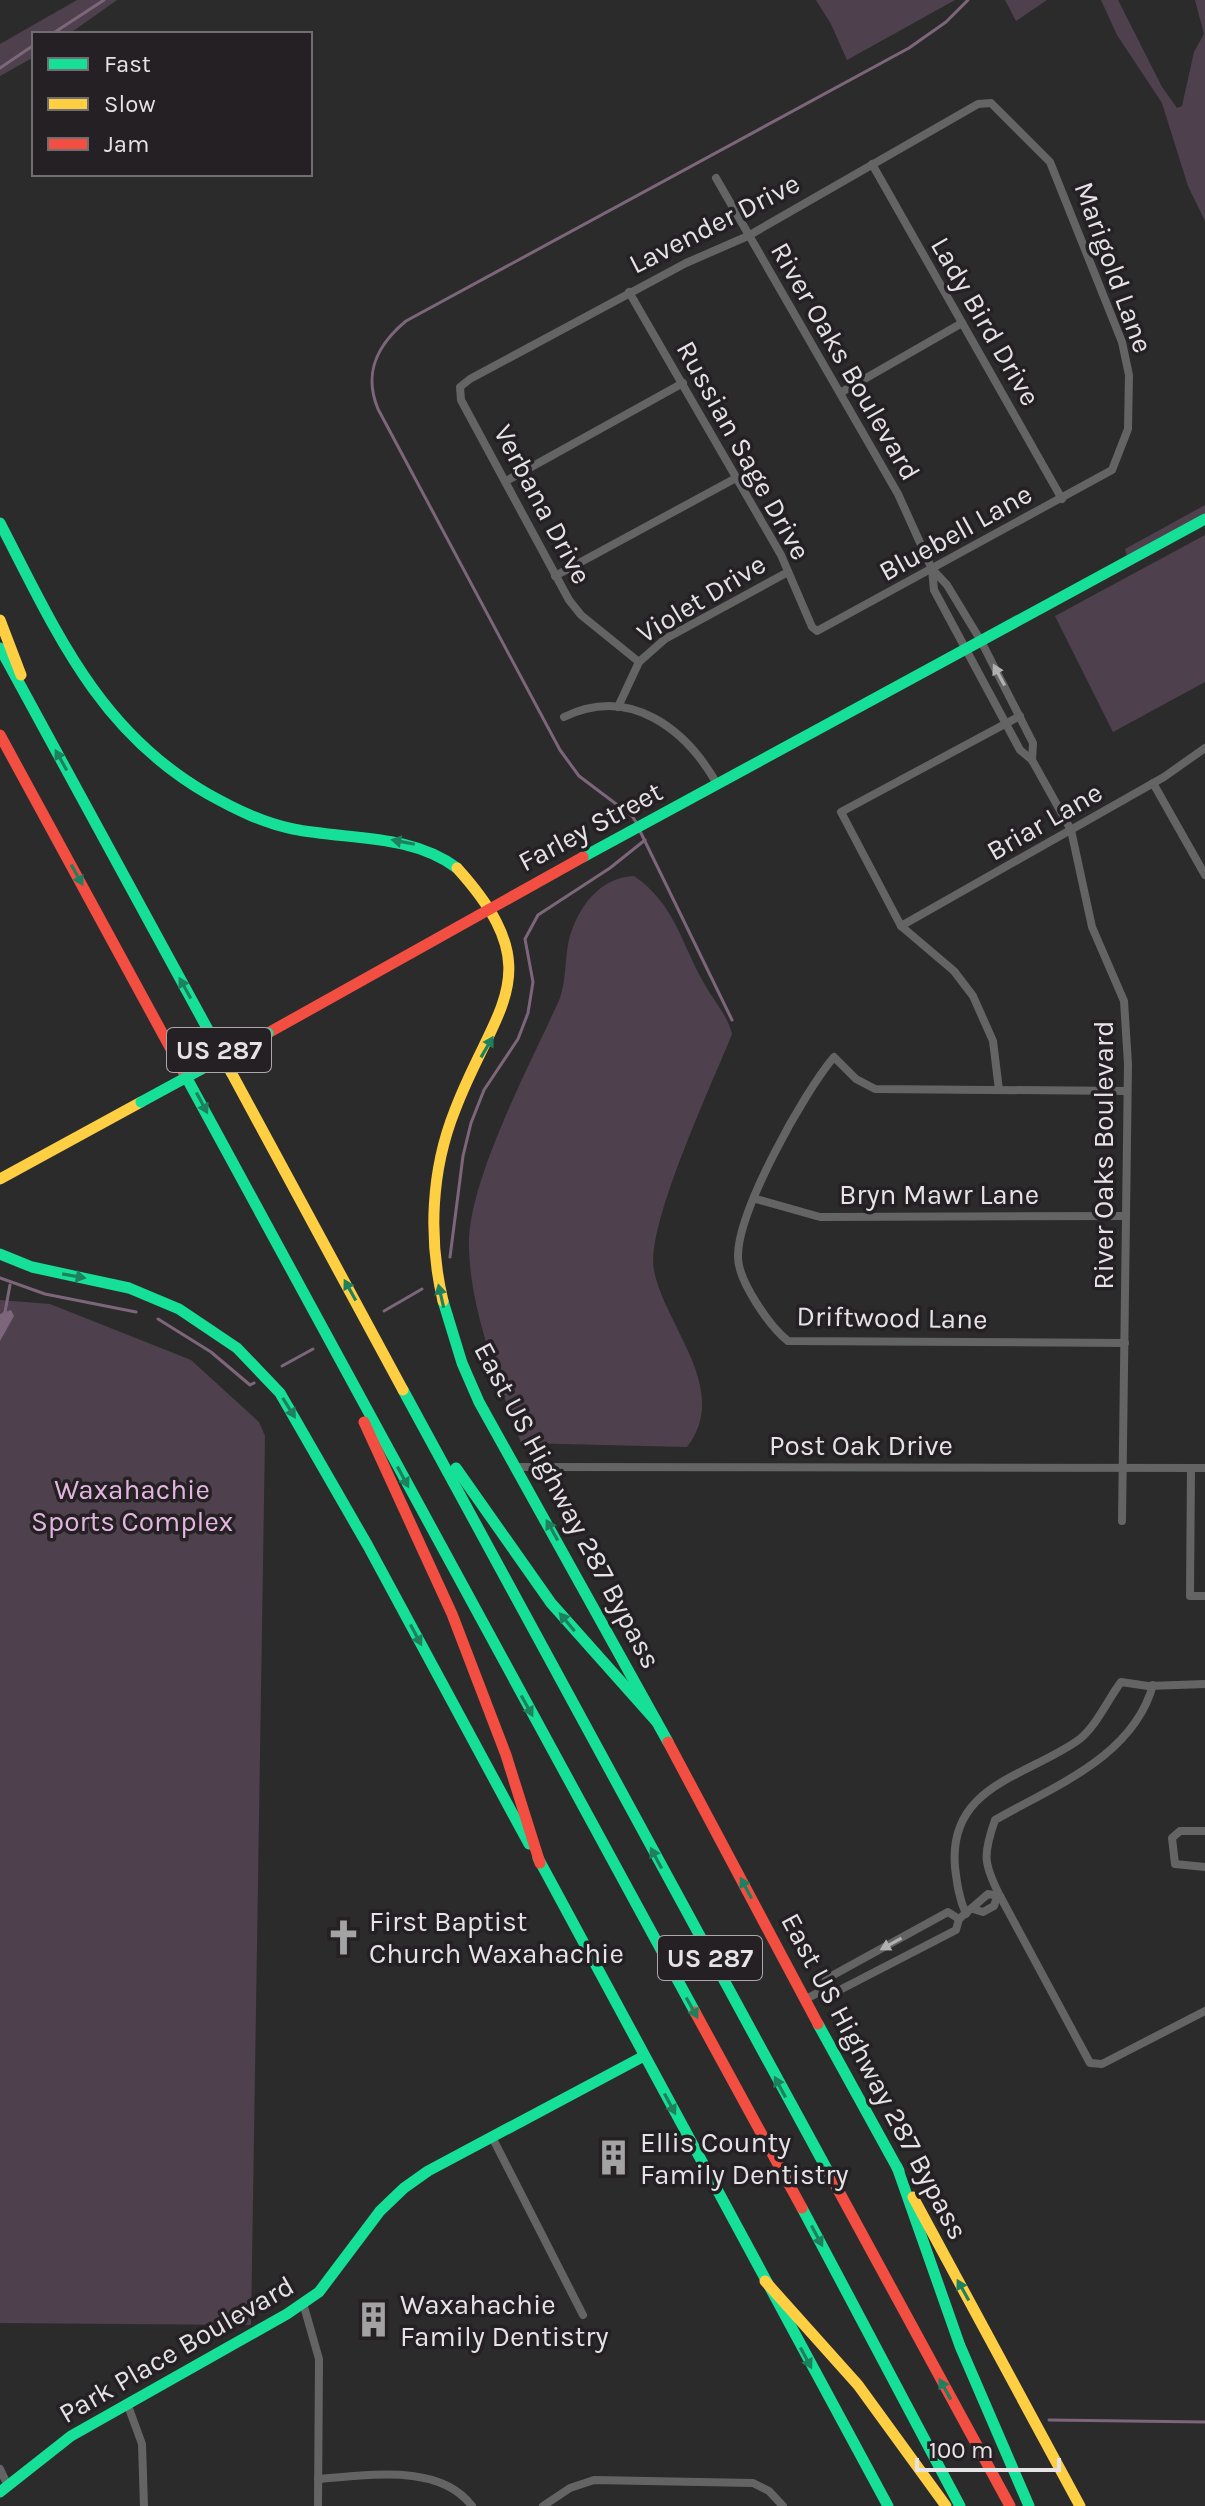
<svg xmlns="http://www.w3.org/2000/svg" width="1205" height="2506" viewBox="0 0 1205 2506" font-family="Karla,sans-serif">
<rect width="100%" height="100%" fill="#2c2b2c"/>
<g fill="#4e414d">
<polygon points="77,0 117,0 69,34 34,34 34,57 0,76 0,44"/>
<polygon points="816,0 955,0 847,60 831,24"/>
<polygon points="1005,0 1047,0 1016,21"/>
<polygon points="1101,0 1118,0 1162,87 1177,108 1182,106 1194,52 1204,34 1195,0 1205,0 1205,221 1188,186 1162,103 1117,35"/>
<polygon points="1205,505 1205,516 1127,556 1125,549"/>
<polygon points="1205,535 1205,682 1113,732 1055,616"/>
<path d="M634 876C676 905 681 944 705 985 715 1003 727 1014 732 1034 713 1082 645 1226 654 1271 666 1328 731 1390 687 1447L521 1443C500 1382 471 1315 469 1249 466 1182 532 1062 560 998 568 974 564 949 572 930 582 902 603 877 634 876Z"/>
<polygon points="0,1300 50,1304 191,1360 259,1422 265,1436 251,2325 0,2323"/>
</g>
<polygon fill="#7d667b" points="11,1310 14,1316 0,1341 0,1314"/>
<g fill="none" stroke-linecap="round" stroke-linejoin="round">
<g stroke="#7d667b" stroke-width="3">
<polyline points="52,34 104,0"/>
<polyline points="0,68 34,45"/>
<path d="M636 822 632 816 579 776 560 750 378 409C363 373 377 345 406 321L909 48 946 22 968 0"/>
<polyline points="639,829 732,1020"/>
<polyline points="450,1257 463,1156 471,1123 484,1090 518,1039 528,1013 533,982 525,939 538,915 610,868 645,840"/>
<polyline points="0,1278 45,1294 136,1312"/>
<polyline points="384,1311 422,1289"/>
<polyline points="0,1319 5,1312 10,1285"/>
<polyline points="158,1319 211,1352 250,1385 254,1383"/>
<polyline points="282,1366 313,1349"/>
<polyline points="1049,2420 1205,2422"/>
</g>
<g stroke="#646464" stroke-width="8">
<polyline points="872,164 1062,499"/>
<polyline points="716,178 898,494 932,569 947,585 981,641 1033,743 1032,760"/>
<polyline points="629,292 781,555 812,627 817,631 1112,470 1128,429 1129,375 1122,342 1050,162 991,103 978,104 748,236 686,263 470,379 460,387 461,400 569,600 581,615 639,662"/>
<polyline points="840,393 962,323"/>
<polyline points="506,481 683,383"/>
<polyline points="932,569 934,590 1020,750 1032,760 1071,830 1092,927 1124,1001 1128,1064 1122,1521"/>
<polyline points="555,576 736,478"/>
<polyline points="618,707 639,662 665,639 788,572"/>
<path d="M564 717C630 685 686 729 717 784"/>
<polyline points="1153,783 1205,875"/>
<polyline points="901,926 1164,777 1205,748"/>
<polyline points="999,1090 993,1041 973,996 954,971 901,926 841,812 1020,716"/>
<polyline points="756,1199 820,1217 1126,1216"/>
<path d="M1125 1343 788 1341C770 1327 738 1281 738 1257 737 1212 804 1092 834 1057L856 1079 875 1089 1127 1091"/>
<polyline points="517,1467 1205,1468"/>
<polyline points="1191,1468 1190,1596 1205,1596"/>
<polyline points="1205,1831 1180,1831 1172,1838 1175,1864 1205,1867"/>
<path d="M1000 1896C983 1863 983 1854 995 1820 1054 1786 1133 1757 1153 1685"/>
<polyline points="973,1909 983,1912 994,1906 997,1897"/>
<path d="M966 1914C959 1898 957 1884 955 1867 948 1786 1025 1777 1077 1741 1095 1729 1108 1699 1121 1682L1148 1686 1205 1684"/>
<polyline points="823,1990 826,1979 948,1912 959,1919"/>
<polyline points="806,1999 823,1990 832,1994 956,1930 959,1919 988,1894 1000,1896 1090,2063 1102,2064 1205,2011"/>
<polyline points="492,2137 583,2315"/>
<polyline points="303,2303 319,2359 318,2506"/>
<polyline points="127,2403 142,2444 144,2506"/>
<polyline points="0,2469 8,2486"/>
<path d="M318 2479C366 2476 439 2462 472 2506"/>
<polyline points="543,2506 570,2488 594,2480 753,2483 769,2491 783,2506"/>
</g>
<g stroke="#16e098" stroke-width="11">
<path d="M0 523C56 631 98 731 208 794 235 809 263 823 293 829 348 840 410 833 457 868"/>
<polyline points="0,648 231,1072"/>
<polyline points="583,857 1205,519"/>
<polyline points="184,1073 695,2012"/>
<polyline points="0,1254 32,1267 129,1288 179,1309 237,1348 280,1393 368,1546 529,1844"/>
<polyline points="443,1301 462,1363 479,1402 668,1742"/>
<polyline points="403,1390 830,2175"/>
<polyline points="456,1468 551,1603 656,1721"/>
<polyline points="538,1858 888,2506"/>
<polyline points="818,2024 899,2171"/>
<polyline points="897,2167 960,2346 1029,2506"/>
<polyline points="802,2208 960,2506"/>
<polyline points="0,2492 71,2436 287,2314 319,2292 380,2211 404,2188 428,2171 644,2056"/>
</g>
<g stroke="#ffcf43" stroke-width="11">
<polyline points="0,620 21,675"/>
<polyline points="231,1072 403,1390"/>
<polyline points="0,1179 141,1102"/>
<path d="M443 1301C428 1238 431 1170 455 1110 495 1005 552 973 457 868"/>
<polyline points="913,2197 1080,2506"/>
<polyline points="765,2281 858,2385 946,2506"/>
</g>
<g stroke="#f24e42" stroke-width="11">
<polyline points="0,735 184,1073"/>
<polyline points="268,1033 583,857"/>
<polyline points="364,1422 452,1614 506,1755 540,1863"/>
<polyline points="668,1742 818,2024"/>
<polyline points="695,2012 802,2208"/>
<polyline points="830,2175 1010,2506"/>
</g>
<polyline stroke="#16e098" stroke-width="11" points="141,1102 268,1033"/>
</g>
<defs><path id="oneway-solid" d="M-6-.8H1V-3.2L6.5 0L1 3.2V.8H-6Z" transform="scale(2)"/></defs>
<g fill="#b1b0b1">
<use href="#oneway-solid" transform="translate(999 675) rotate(-118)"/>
<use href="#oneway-solid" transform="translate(891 1944) rotate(151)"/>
</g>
<g fill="#1d805e">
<use href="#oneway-solid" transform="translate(61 760) rotate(-119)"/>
<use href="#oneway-solid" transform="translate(403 842) rotate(-169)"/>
<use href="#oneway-solid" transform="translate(77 875) rotate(61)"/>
<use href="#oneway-solid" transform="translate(185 988) rotate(-119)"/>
<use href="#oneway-solid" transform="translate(487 1047) rotate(-60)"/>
<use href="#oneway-solid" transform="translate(202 1103) rotate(62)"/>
<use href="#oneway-solid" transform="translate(74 1276) rotate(10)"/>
<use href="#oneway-solid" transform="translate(350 1290) rotate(-119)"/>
<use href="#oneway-solid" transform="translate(441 1296) rotate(-103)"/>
<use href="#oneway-solid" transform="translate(289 1408) rotate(58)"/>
<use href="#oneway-solid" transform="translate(403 1477) rotate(62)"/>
<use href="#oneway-solid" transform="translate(552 1530) rotate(-119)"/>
<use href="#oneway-solid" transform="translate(567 1622) rotate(-130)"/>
<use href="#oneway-solid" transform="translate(416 1635) rotate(62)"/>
<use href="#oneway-solid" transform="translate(527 1706) rotate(61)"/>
<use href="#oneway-solid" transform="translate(656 1858) rotate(-118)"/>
<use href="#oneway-solid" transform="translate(746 1888) rotate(-118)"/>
<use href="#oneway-solid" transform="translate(692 2008) rotate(61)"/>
<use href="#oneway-solid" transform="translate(780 2087) rotate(-118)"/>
<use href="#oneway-solid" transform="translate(670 2104) rotate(62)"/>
<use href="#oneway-solid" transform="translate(817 2236) rotate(62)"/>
<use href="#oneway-solid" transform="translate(963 2290) rotate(-119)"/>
<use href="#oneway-solid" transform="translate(806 2358) rotate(62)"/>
<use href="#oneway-solid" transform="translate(945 2389) rotate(-119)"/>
</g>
<defs>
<symbol id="church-bare" viewBox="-9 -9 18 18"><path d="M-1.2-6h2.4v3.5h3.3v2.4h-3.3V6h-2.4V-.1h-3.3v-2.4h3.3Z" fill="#a4a3a4" stroke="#242023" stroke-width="2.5" paint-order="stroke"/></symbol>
<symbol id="building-bare" viewBox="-9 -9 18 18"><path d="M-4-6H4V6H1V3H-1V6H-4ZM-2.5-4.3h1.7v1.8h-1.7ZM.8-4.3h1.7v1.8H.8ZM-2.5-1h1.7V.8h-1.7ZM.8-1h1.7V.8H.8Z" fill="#a4a3a4" stroke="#242023" stroke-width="2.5" paint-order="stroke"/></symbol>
</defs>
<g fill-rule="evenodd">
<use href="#church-bare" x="318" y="1912" width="51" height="51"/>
<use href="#building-bare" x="588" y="2132" width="51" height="51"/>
<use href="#building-bare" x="348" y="2294" width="51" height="51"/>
</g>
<g text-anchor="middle" stroke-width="7" stroke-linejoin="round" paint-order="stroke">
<g fill="#242023" stroke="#aba8ab" stroke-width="2">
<rect x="167" y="1028" width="104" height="44" rx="6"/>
<rect x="658" y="1936" width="104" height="44" rx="6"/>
</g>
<g font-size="26" font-weight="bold" fill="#e5e3e5">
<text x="219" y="1059">US 287</text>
<text x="710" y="1967">US 287</text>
</g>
<g font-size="28" fill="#e5e3e5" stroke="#242023">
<text transform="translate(714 223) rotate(-27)" y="10">Lavender Drive</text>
<text transform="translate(1114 267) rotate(70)" y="10">Marigold Lane</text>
<text transform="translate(986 321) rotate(60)" y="10">Lady Bird Drive</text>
<text transform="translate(846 361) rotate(60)" y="10">River Oaks Boulevard</text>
<text transform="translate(744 450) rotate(61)" y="10">Russian Sage Drive</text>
<text transform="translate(543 504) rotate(62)" y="10">Verbana Drive</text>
<text transform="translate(955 532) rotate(-29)" y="10">Bluebell Lane</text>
<text transform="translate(701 598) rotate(-31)" y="10">Violet Drive</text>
<text transform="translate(1044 821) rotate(-30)" y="10">Briar Lane</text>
<text transform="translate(590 826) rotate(-28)" y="10">Farley Street</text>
<text transform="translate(1103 1155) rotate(-90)" y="10">River Oaks Boulevard</text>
<text x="939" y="1204">Bryn Mawr Lane</text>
<text transform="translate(892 1317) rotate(1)" y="10">Driftwood Lane</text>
<text x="861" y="1455">Post Oak Drive</text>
<text transform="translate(568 1505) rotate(62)" y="10">East US Highway 287 Bypass</text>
<text transform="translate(875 2076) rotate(62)" y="10">East US Highway 287 Bypass</text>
<text transform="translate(176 2349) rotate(-30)" y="10">Park Place Boulevard</text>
</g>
<g font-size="28" fill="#e3b5df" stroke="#242023">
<text x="132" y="1499">Waxahachie<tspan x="132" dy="32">Sports Complex</tspan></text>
</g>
<g font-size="28" fill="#e5e3e5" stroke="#242023" text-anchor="start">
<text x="369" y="1931">First Baptist<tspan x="369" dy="32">Church Waxahachie</tspan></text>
<text x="640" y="2152">Ellis County<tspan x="640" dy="32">Family Dentistry</tspan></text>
<text x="400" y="2314">Waxahachie<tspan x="400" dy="32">Family Dentistry</tspan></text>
</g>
</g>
<rect x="32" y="32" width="280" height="144" fill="#242023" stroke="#716e71" stroke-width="2"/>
<rect x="48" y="58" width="40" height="12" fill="#16e098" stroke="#716e71" stroke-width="2"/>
<text x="104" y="72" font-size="24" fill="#e5e3e5">Fast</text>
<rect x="48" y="98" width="40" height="12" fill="#ffcf43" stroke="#716e71" stroke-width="2"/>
<text x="104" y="112" font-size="24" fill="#e5e3e5">Slow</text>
<rect x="48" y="138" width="40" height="12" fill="#f24e42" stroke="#716e71" stroke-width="2"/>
<text x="104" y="152" font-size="24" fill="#e5e3e5">Jam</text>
<path d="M917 2458v12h142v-12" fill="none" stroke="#e5e3e5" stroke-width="4"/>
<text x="929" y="2458" font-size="24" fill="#e5e3e5" stroke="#242023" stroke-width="6" paint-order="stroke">100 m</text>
</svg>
